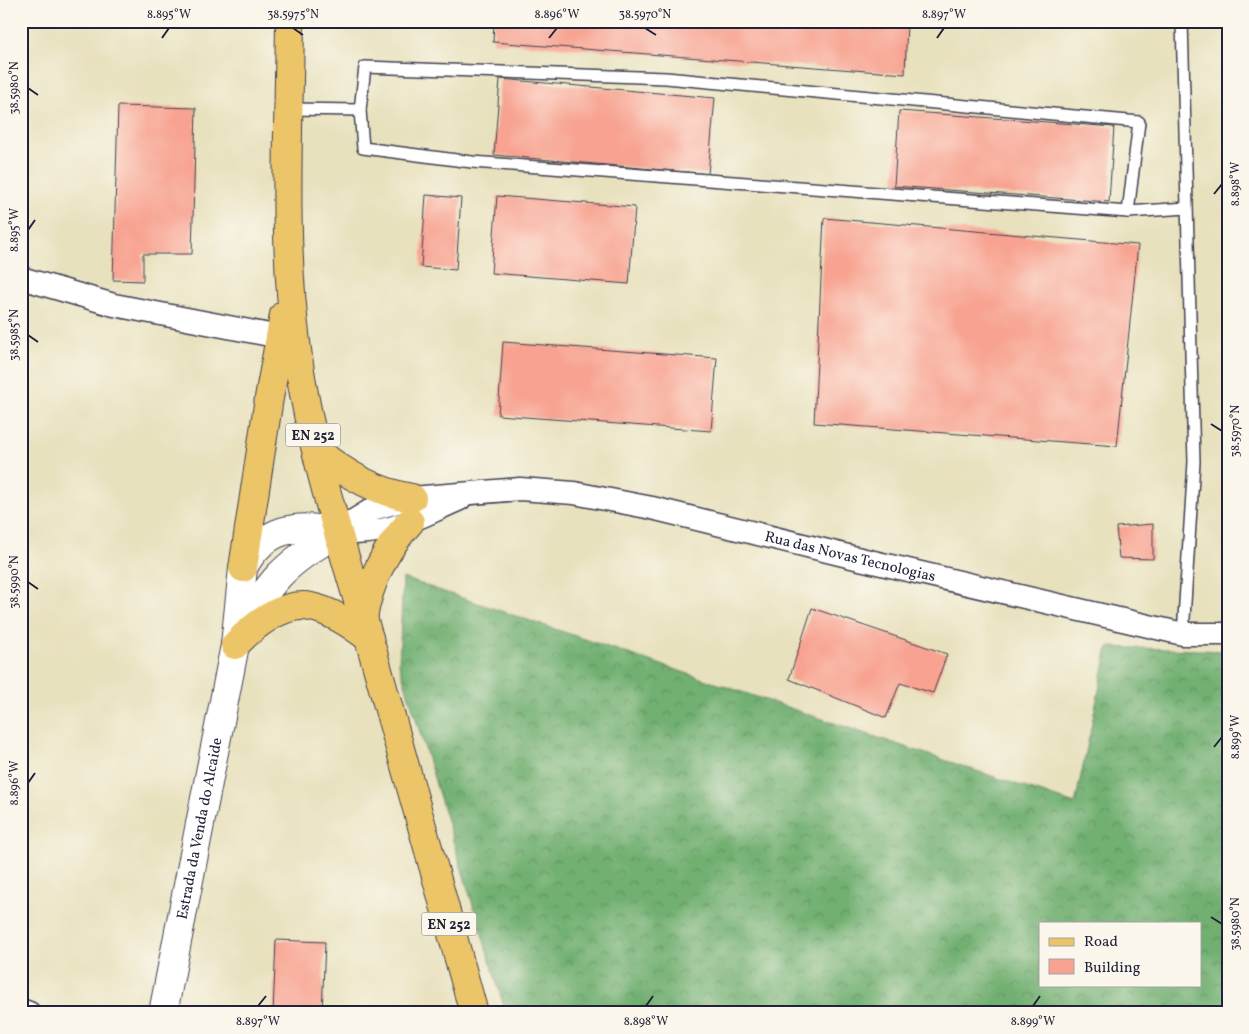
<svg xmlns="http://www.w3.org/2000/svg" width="1249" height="1034" viewBox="0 0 1249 1034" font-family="Vollkorn,serif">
<defs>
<pattern id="forest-crowns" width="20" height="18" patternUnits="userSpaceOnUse" patternTransform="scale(1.25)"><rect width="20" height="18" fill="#72b072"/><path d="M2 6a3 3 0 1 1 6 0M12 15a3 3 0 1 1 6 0" fill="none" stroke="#5d8f5f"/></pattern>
</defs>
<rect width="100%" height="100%" fill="#fbf7ec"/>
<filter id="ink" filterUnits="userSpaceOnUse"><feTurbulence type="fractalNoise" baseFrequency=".02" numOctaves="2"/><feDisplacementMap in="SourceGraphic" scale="10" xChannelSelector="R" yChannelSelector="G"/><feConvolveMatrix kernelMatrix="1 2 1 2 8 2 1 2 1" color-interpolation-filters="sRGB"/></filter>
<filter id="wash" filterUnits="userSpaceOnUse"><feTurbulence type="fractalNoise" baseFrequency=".0096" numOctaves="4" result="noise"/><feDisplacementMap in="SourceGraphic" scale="20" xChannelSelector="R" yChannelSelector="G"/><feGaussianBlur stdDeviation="1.12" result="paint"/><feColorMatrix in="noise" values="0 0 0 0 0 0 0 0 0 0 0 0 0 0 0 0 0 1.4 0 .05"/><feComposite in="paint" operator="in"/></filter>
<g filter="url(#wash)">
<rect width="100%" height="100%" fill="#e8e1be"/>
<path fill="url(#forest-crowns)" stroke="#4a6956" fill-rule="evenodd" d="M403 578 1075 804 1108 647 1228 651V1013H506L399 664ZM1040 923H1200V985H1040Z"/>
<g id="blocks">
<g fill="#f8a391">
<polygon points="494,21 907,21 905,74 493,42"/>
<polygon points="500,79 715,98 708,174 494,155"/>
<polygon points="118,106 196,108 192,254 143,254 143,281 113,280"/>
<polygon points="899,111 1114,127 1109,202 894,186"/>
<polygon points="426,195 461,198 456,270 421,267"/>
<polygon points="497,196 635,207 629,284 491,273"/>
<polygon points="824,218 1138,245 1117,446 814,423"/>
<polygon points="503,342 717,358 711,431 498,415"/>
<polygon points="1153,524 1153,559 1119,558 1116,527"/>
<polygon points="812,608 947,654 933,693 900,683 886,718 789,679"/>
<polygon points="276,940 325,942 322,1013 273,1013"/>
</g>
</g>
</g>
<g filter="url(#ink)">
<use href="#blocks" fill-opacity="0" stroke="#403f4f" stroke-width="1"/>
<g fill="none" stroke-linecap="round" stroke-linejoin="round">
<defs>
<g id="service">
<polyline points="1182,21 1194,462 1183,634"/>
<polyline points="289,109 360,110 363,148 472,162 1128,212 1187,208"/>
<polyline points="360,110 365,67 666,78 1139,122 1128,212"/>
</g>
<g id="minor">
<polyline points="21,278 114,305 280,337"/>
<path id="s1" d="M338 533 350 523 373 509 412 498 520 489 574 493 652 508 856 558 1183 634H1228"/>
<path d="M338 533C392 535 414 519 460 499"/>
<polyline points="21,1010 29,1013"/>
</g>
<g id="tertiary">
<path d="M240 635C267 582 286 562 338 533"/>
<path id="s2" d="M163 1013 235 645 243 568C263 528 298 522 338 533"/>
</g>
<g id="primary">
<path d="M290 21C289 128 282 236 296 342 308 442 340 539 368 635 404 760 439 887 474 1013"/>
<path d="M317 451C345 474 376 492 412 498"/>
<polyline points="243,568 269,398 284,315"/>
<path d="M363 618C369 582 386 548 410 522"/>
<path d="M235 645C252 627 283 601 311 607 332 611 352 625 369 638"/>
</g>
</defs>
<use href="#service" stroke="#403f4f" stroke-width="14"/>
<use href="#minor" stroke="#403f4f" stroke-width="25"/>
<use href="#tertiary" stroke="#403f4f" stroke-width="30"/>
<use href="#primary" stroke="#403f4f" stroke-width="30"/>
<use href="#service" stroke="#fff" stroke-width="11"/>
<use href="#minor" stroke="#fff" stroke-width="22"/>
<use href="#tertiary" stroke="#fff" stroke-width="28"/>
<use href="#primary" stroke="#ecc569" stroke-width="28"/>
</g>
</g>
<path fill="none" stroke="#22223b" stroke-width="2" d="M293 28 303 35M645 28 656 35M162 38 169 28M549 38 557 28M937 38 944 28M28 88 38 95M1214 194 1222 184M28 230 35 220M28 335 38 342M1211 424 1222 431M28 582 38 589M1214 747 1222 737M28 783 35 773M1211 917 1222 924M258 1006 266 996M646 1006 653 996M1033 1006 1040 996"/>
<g text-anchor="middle" stroke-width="5" stroke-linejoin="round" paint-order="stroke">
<g fill="#fbf7ec" stroke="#636270" stroke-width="1">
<rect x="285.5" y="423.5" width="55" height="23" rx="4"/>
<rect x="421.5" y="912.5" width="55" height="23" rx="4"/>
</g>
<g font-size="14" font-weight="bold" fill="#22223b">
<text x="313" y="440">EN 252</text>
<text x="449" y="929">EN 252</text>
</g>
<g font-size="15" fill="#22223b" stroke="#fbf7ec">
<text dy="5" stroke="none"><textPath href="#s1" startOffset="529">Rua das Novas Tecnologias</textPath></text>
<text dy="5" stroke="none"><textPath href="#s2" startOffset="188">Estrada da Venda do Alcaide</textPath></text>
</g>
</g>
<rect width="1249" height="1034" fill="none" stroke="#fbf7ec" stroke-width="55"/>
<rect x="1039" y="922" width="162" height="65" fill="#fbf7ec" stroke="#a4a2a5"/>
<rect x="1049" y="938" width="25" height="8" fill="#ecc569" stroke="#a4a2a5"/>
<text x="1084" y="946" font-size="15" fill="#22223b">Road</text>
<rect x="1049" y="959" width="25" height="15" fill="#f8a391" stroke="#a4a2a5"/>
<text x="1084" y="972" font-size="15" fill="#22223b">Building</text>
<rect x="28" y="28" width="1194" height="978" fill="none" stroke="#22223b" stroke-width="2"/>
<g font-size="12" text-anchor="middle" fill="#22223b">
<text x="169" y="18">8.895°W</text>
<text x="293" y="18">38.5975°N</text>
<text x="557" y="18">8.896°W</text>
<text x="645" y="18">38.5970°N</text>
<text x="944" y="18">8.897°W</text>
<text transform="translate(14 88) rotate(-90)" y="4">38.5980°N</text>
<text transform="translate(1235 184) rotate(-90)" y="4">8.898°W</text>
<text transform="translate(14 230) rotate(-90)" y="4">8.895°W</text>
<text transform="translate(14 335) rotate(-90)" y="4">38.5985°N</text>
<text transform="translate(1235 431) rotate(-90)" y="4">38.5970°N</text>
<text transform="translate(14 582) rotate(-90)" y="4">38.5990°N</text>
<text transform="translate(1235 737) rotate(-90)" y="4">8.899°W</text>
<text transform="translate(14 783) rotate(-90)" y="4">8.896°W</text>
<text transform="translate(1235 924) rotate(-90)" y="4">38.5980°N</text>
<text x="258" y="1025">8.897°W</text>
<text x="646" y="1025">8.898°W</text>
<text x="1033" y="1025">8.899°W</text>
</g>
</svg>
